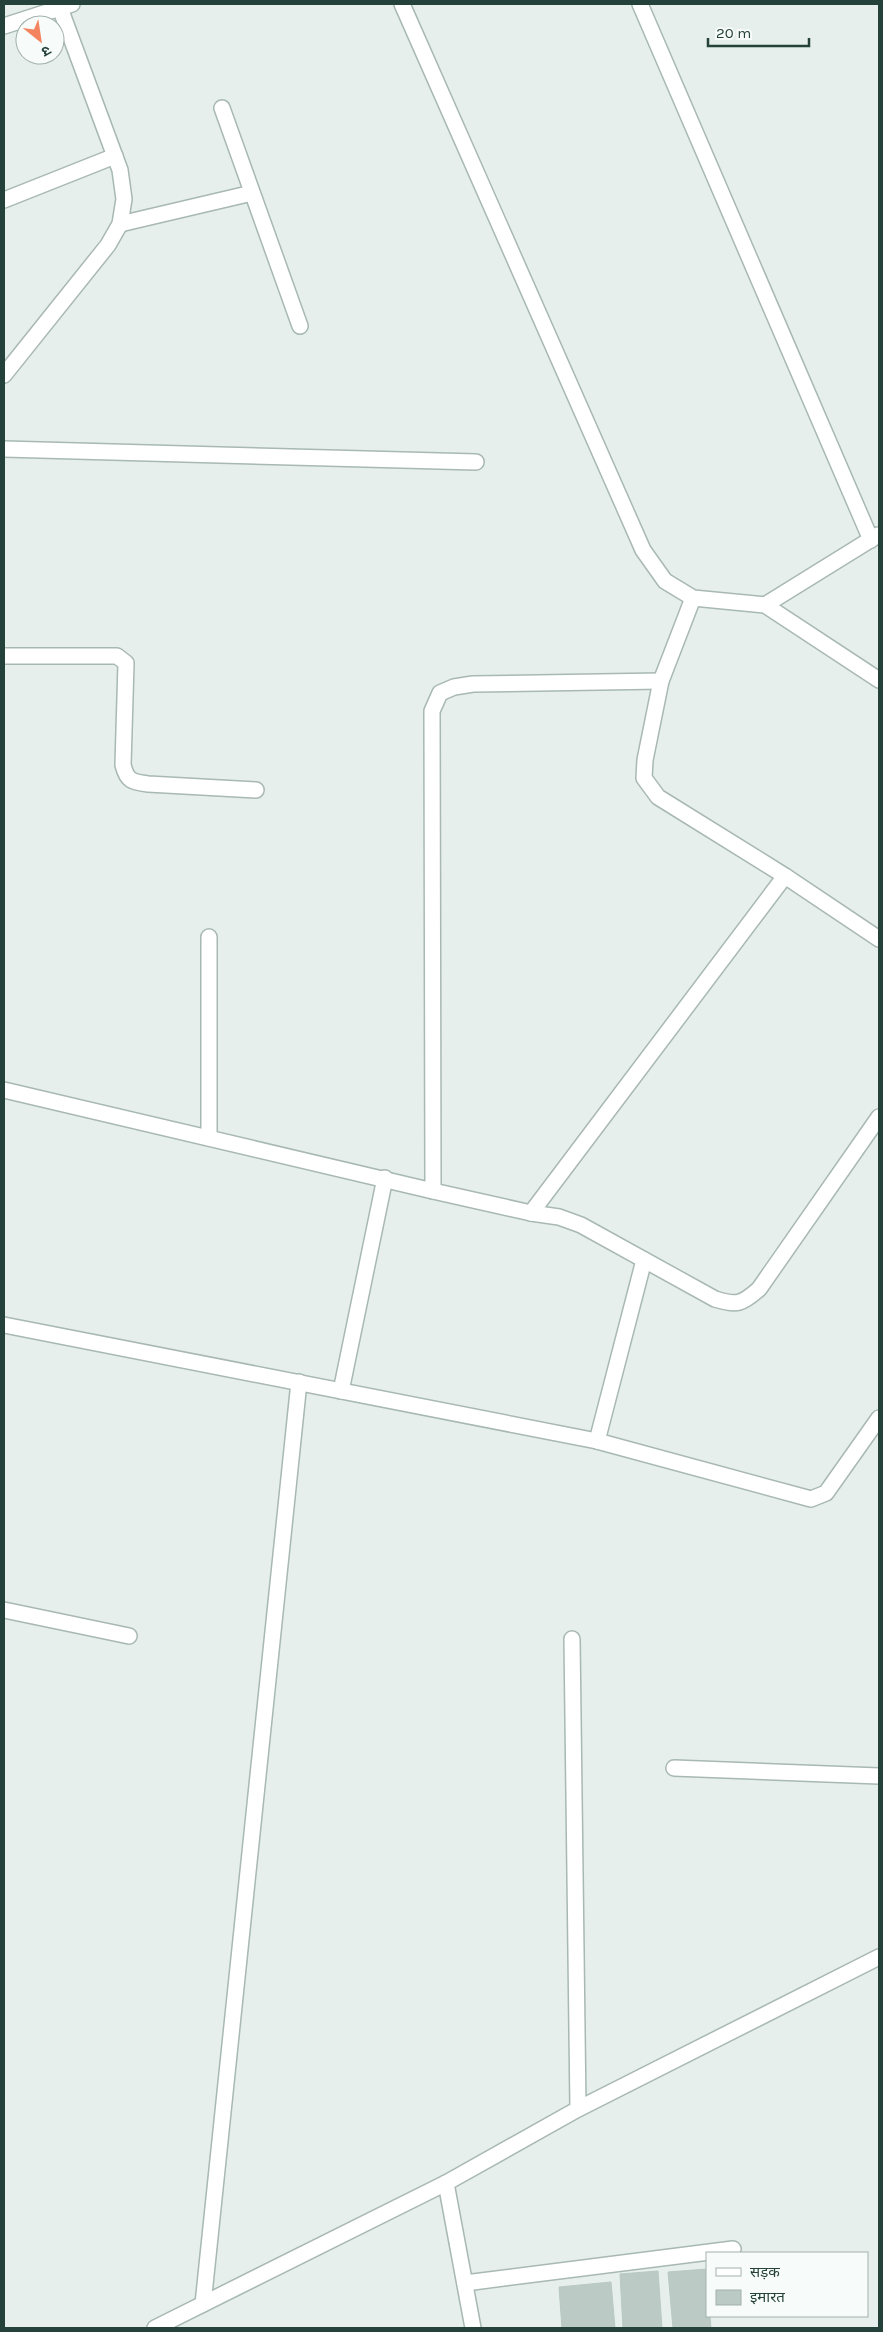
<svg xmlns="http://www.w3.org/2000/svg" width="883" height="2332" viewBox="0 0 883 2332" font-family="Karla,'Noto Sans Devanagari',sans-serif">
<rect width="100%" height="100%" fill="#e6efeb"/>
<g fill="#bbcac4" stroke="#b8c9c2">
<polygon points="707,2269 707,2316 710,2316 711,2328 673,2328 668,2272"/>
<polygon points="658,2271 662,2328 623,2328 620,2274"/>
<polygon points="611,2282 615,2328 562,2328 559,2287"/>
</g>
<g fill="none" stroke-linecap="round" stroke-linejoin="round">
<defs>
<g id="minor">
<polyline points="402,4 643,550 665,581 693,598 765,605 879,680"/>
<polyline points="640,4 871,540"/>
<polyline points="222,108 300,326"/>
<polyline points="4,200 115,156"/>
<polyline points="120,224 252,193"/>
<polyline points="4,375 108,245 120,224 124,199 120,170 60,8"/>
<polyline points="4,449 476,462"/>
<polyline points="693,598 661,681 645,760 644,778 658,797 785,876 879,939"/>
<polyline points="765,605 878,535"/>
<path d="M4 656H117L126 663 123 765C127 781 132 782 148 784L256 790"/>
<polyline points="209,937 209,1138"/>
<path d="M4 1090 433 1191 531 1213 559 1217 581 1225 715 1299C737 1306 742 1304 759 1289L879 1117"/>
<polyline points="433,1191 432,711 440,693 454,687 473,684 661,681"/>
<polyline points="531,1213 785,876"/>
<polyline points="4,1325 597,1441 811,1499 826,1493 879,1418"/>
<polyline points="341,1391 385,1178"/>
<polyline points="597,1441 644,1260"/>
<polyline points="4,1610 129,1636"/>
<polyline points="572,1639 578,2109"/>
<polyline points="674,1768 879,1776"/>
<polyline points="446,2183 473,2328"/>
<polyline points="465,2283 733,2249"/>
<polyline points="203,2304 299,1382"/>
<polyline points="155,2328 446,2183 578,2109 879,1957"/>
</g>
<polyline id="tertiary" points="4,26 72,4"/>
</defs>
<use href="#minor" stroke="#a8b8b2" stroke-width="18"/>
<use href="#tertiary" stroke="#a8b8b2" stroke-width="18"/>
<use href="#minor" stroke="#fff" stroke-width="15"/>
<use href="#tertiary" stroke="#fff" stroke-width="15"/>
</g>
<rect width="883" height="2332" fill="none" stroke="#24423a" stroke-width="10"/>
<rect x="706" y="2252" width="162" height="65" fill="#f7fbf9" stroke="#a3b1ad"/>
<rect x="716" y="2268" width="25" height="8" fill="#ffffff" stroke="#a3b1ad"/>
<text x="750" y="2277" font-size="15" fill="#24423a">सड़क</text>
<rect x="716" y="2290" width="25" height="15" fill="#bbcac4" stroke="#a3b1ad"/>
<text x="750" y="2302" font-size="15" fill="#24423a">इमारत</text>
<g transform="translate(40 40) rotate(150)"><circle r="24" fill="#f7fbf9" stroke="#a3b1ad"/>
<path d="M0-4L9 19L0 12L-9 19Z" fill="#f4845f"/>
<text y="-8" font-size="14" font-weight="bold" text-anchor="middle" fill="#24423a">उ</text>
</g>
<path d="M708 38v8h101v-8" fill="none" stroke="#24423a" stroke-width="2.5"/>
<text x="716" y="38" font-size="15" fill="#24423a" stroke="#f7fbf9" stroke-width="4" paint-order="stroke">20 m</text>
</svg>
